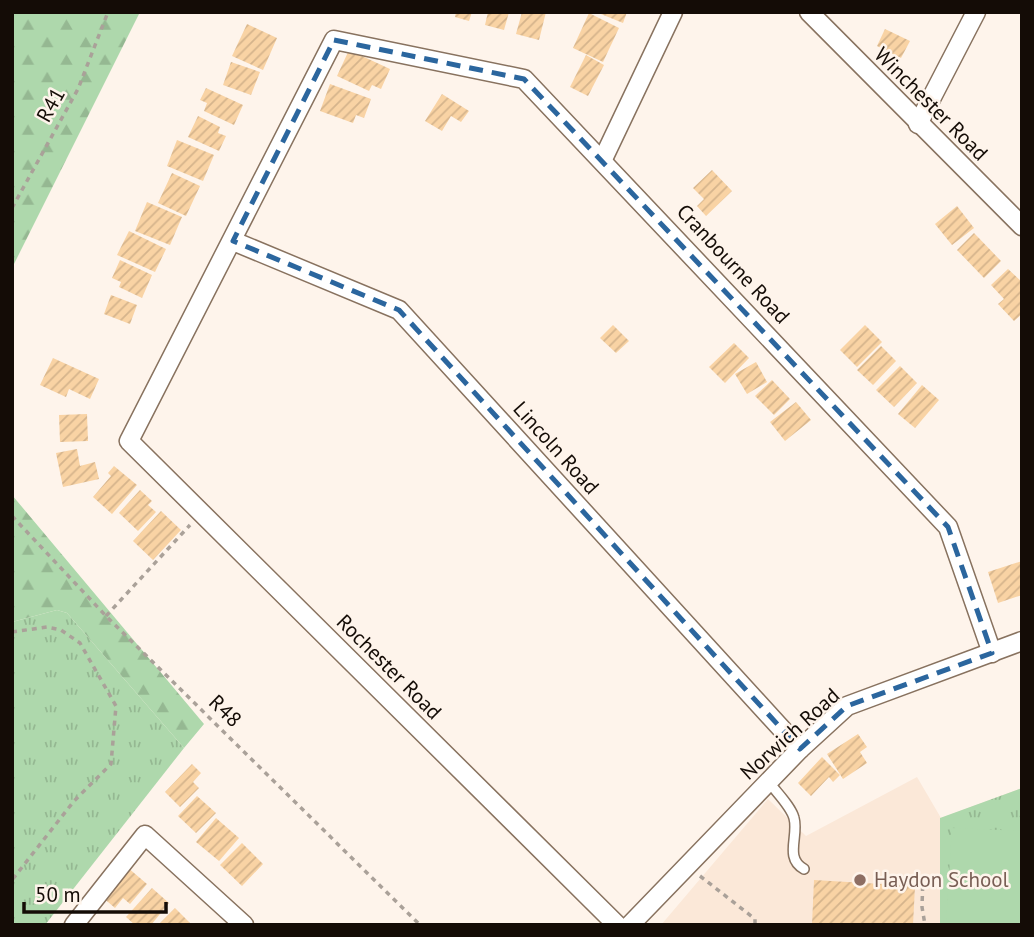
<svg xmlns="http://www.w3.org/2000/svg" width="1034" height="937" viewBox="0 0 1034 937" font-family="'PT Sans',sans-serif">
<defs>
<pattern id="grass-tufts" width="24" height="20" patternUnits="userSpaceOnUse" patternTransform="scale(1.75)"><rect width="24" height="20" fill="#aed8ac"/><path d="M3 7l-1-3M5 7V3M7 7l1-3M15 17l-1-3M17 17v-4M19 17l1-3" fill="none" stroke="#95b892"/></pattern>
<pattern id="forest-firs" width="22" height="20" patternUnits="userSpaceOnUse" patternTransform="scale(1.75)"><rect width="22" height="20" fill="#aed8ac"/><path d="M5 1l3.5 6h-7zM16 11l3.5 6h-7z" fill="#95b892"/></pattern>
<pattern id="building-hatch" width="6" height="6" patternUnits="userSpaceOnUse" patternTransform="scale(1.75)"><rect width="6" height="6" fill="#f9d3a4"/><path d="M-1 1l2-2M0 6l6-6M5 7l2-2" fill="none" stroke="#d5b48c"/></pattern>
</defs>
<rect width="100%" height="100%" fill="#fef4eb"/>
<polygon fill="#fbe8d8" points="917,777 941,818 1022,788 1022,925 661,925 768,799 806,836"/>
<g fill="url(#grass-tufts)">
<polygon points="57,610 67,613 184,748 45,925 12,925 12,622"/>
<polygon points="1022,788 1022,925 940,925 940,818"/>
</g>
<g fill="url(#forest-firs)">
<polygon points="12,12 140,12 12,268"/>
<polygon points="12,495 204,724 184,748 67,613 57,610 12,622"/>
</g>
<polygon fill="#aed8ac" points="952,828 1022,831 1022,925 946,925"/>
<g fill="url(#building-hatch)">
<polygon points="456,12 472,12 469,21 455,17"/>
<polygon points="488,12 509,12 504,30 485,25"/>
<polygon points="522,12 546,12 539,40 516,34"/>
<polygon points="596,12 627,12 623,23"/>
<polygon points="589,13 619,28 603,62 573,48"/>
<polygon points="247,24 277,38 263,70 232,56"/>
<polygon points="885,29 910,41 901,58 877,46"/>
<polygon points="349,50 390,69 381,89 372,85 369,91 337,76"/>
<polygon points="586,55 604,65 588,96 570,87"/>
<polygon points="231,62 260,72 251,95 223,85"/>
<polygon points="330,84 371,99 364,118 356,115 353,123 320,111"/>
<polygon points="206,88 243,105 234,125 204,111 207,103 200,100"/>
<polygon points="442,94 469,111 461,122 451,116 442,131 425,121"/>
<polygon points="198,116 220,127 218,133 226,136 219,151 188,137"/>
<polygon points="177,140 214,155 203,181 167,166"/>
<polygon points="712,170 732,191 706,216 697,206 704,199 693,188"/>
<polygon points="172,173 200,186 186,216 158,203"/>
<polygon points="147,202 182,217 170,245 135,231"/>
<polygon points="957,206 974,228 952,245 935,224"/>
<polygon points="129,231 166,249 155,272 117,255"/>
<polygon points="974,233 1001,261 984,278 957,250"/>
<polygon points="120,260 152,275 142,298 119,287 121,282 112,278"/>
<polygon points="1008,269 1022,282 1022,314 1014,321 998,304 1004,299 991,285"/>
<polygon points="111,295 137,305 130,324 104,314"/>
<polygon points="613,325 629,341 616,353 600,338"/>
<polygon points="865,325 882,342 857,367 840,350"/>
<polygon points="734,343 749,358 725,383 709,367"/>
<polygon points="881,346 896,361 873,385 857,370"/>
<polygon points="53,358 99,379 90,399 69,389 66,397 40,385"/>
<polygon points="756,362 767,382 747,394 735,374"/>
<polygon points="900,366 917,383 894,407 876,390"/>
<polygon points="772,380 790,399 774,415 755,396"/>
<polygon points="922,385 939,400 915,428 898,414"/>
<polygon points="796,402 811,420 785,441 770,422"/>
<polygon points="87,414 88,441 60,442 59,415"/>
<polygon points="77,449 80,466 95,462 99,479 63,487 56,453"/>
<polygon points="114,466 137,485 112,514 93,497 111,476 108,473"/>
<polygon points="140,490 152,501 148,505 156,512 138,531 119,513"/>
<polygon points="161,511 181,530 153,560 133,541"/>
<polygon points="1022,561 1022,595 998,603 988,572"/>
<polygon points="858,734 867,747 860,752 867,763 843,779 827,754"/>
<polygon points="822,757 840,775 833,782 829,777 811,796 798,783"/>
<polygon points="192,764 201,773 193,782 199,788 180,807 165,792"/>
<polygon points="197,796 216,813 196,833 178,816"/>
<polygon points="216,818 239,838 219,861 196,842"/>
<polygon points="242,843 263,864 242,886 220,865"/>
<polygon points="127,867 147,884 130,904 123,898 115,908 101,896"/>
<polygon points="814,880 915,886 913,925 812,925"/>
<polygon points="152,888 169,903 151,925 135,925 126,917"/>
<polygon points="175,908 192,925 158,925"/>
</g>
<g fill="none" stroke-linecap="round" stroke-linejoin="round">
<defs>
<path id="lane" d="M769 782C776 792 791 806 794 818 799 836 784 858 804 869"/>
<g id="street">
<polyline points="809,12 1022,226"/>
<polyline points="918,124 976,12"/>
<polyline points="603,159 673,12"/>
<polyline points="233,241 399,310 800,749"/>
<polyline points="74,925 145,835 244,925"/>
<polyline points="617,925 129,441 334,40 524,79 948,527 992,653"/>
<polyline points="630,925 800,749 847,706 1022,641"/>
</g>
</defs>
<use href="#lane" stroke="#88725f" stroke-width="12"/>
<use href="#street" stroke="#88725f" stroke-width="21"/>
<g stroke="#aaa199" stroke-width="3.5" stroke-dasharray="5 5" stroke-linecap="butt">
<polyline points="12,208 78,89 108,12"/>
<polyline points="12,516 106,616 420,925"/>
<polyline points="106,616 190,525"/>
<polyline points="12,632 47,627 61,630 80,643 116,706 111,764 74,801 12,880"/>
<polyline points="700,876 755,919 755,925"/>
<polyline points="923,876 922,907 925,925"/>
</g>
<use href="#lane" stroke="#fff" stroke-width="9"/>
<use href="#street" stroke="#fff" stroke-width="18"/>
</g>
<path fill="none" stroke="#2b669e" stroke-width="5" stroke-dasharray="14 9" stroke-linejoin="round" d="M334 40 524 79 948 527 992 653 847 706 800 749 399 310 233 241Z"/>
<circle fill="#8d6e63" stroke="#fef4eb" stroke-width="2.5" cx="860" cy="880" r="7"/>
<g text-anchor="middle" stroke-width="5" stroke-linejoin="round" paint-order="stroke">
<g font-size="21" fill="#140c06" stroke="#fef4eb">
<text transform="translate(931 104) rotate(45)" y="7">Winchester Road</text>
<text transform="translate(51 105) rotate(-61)" y="7">R41</text>
<text transform="translate(733 264) rotate(47)" y="7">Cranbourne Road</text>
<text transform="translate(556 448) rotate(48)" y="7">Lincoln Road</text>
<text transform="translate(389 667) rotate(45)" y="7">Rochester Road</text>
<text transform="translate(225 711) rotate(44)" y="7">R48</text>
<text transform="translate(790 734) rotate(-42)" y="7">Norwich Road</text>
</g>
<g font-size="21" fill="#785e54" stroke="#fef4eb" text-anchor="start">
<text x="874" y="887">Haydon School</text>
</g>
</g>
<rect width="1034" height="937" fill="none" stroke="#140c06" stroke-width="28"/>
<path d="M24 902v10h142v-10" fill="none" stroke="#140c06" stroke-width="3.5"/>
<text x="35" y="902" font-size="21" fill="#140c06" stroke="#fef4eb" stroke-width="5" paint-order="stroke">50 m</text>
</svg>
